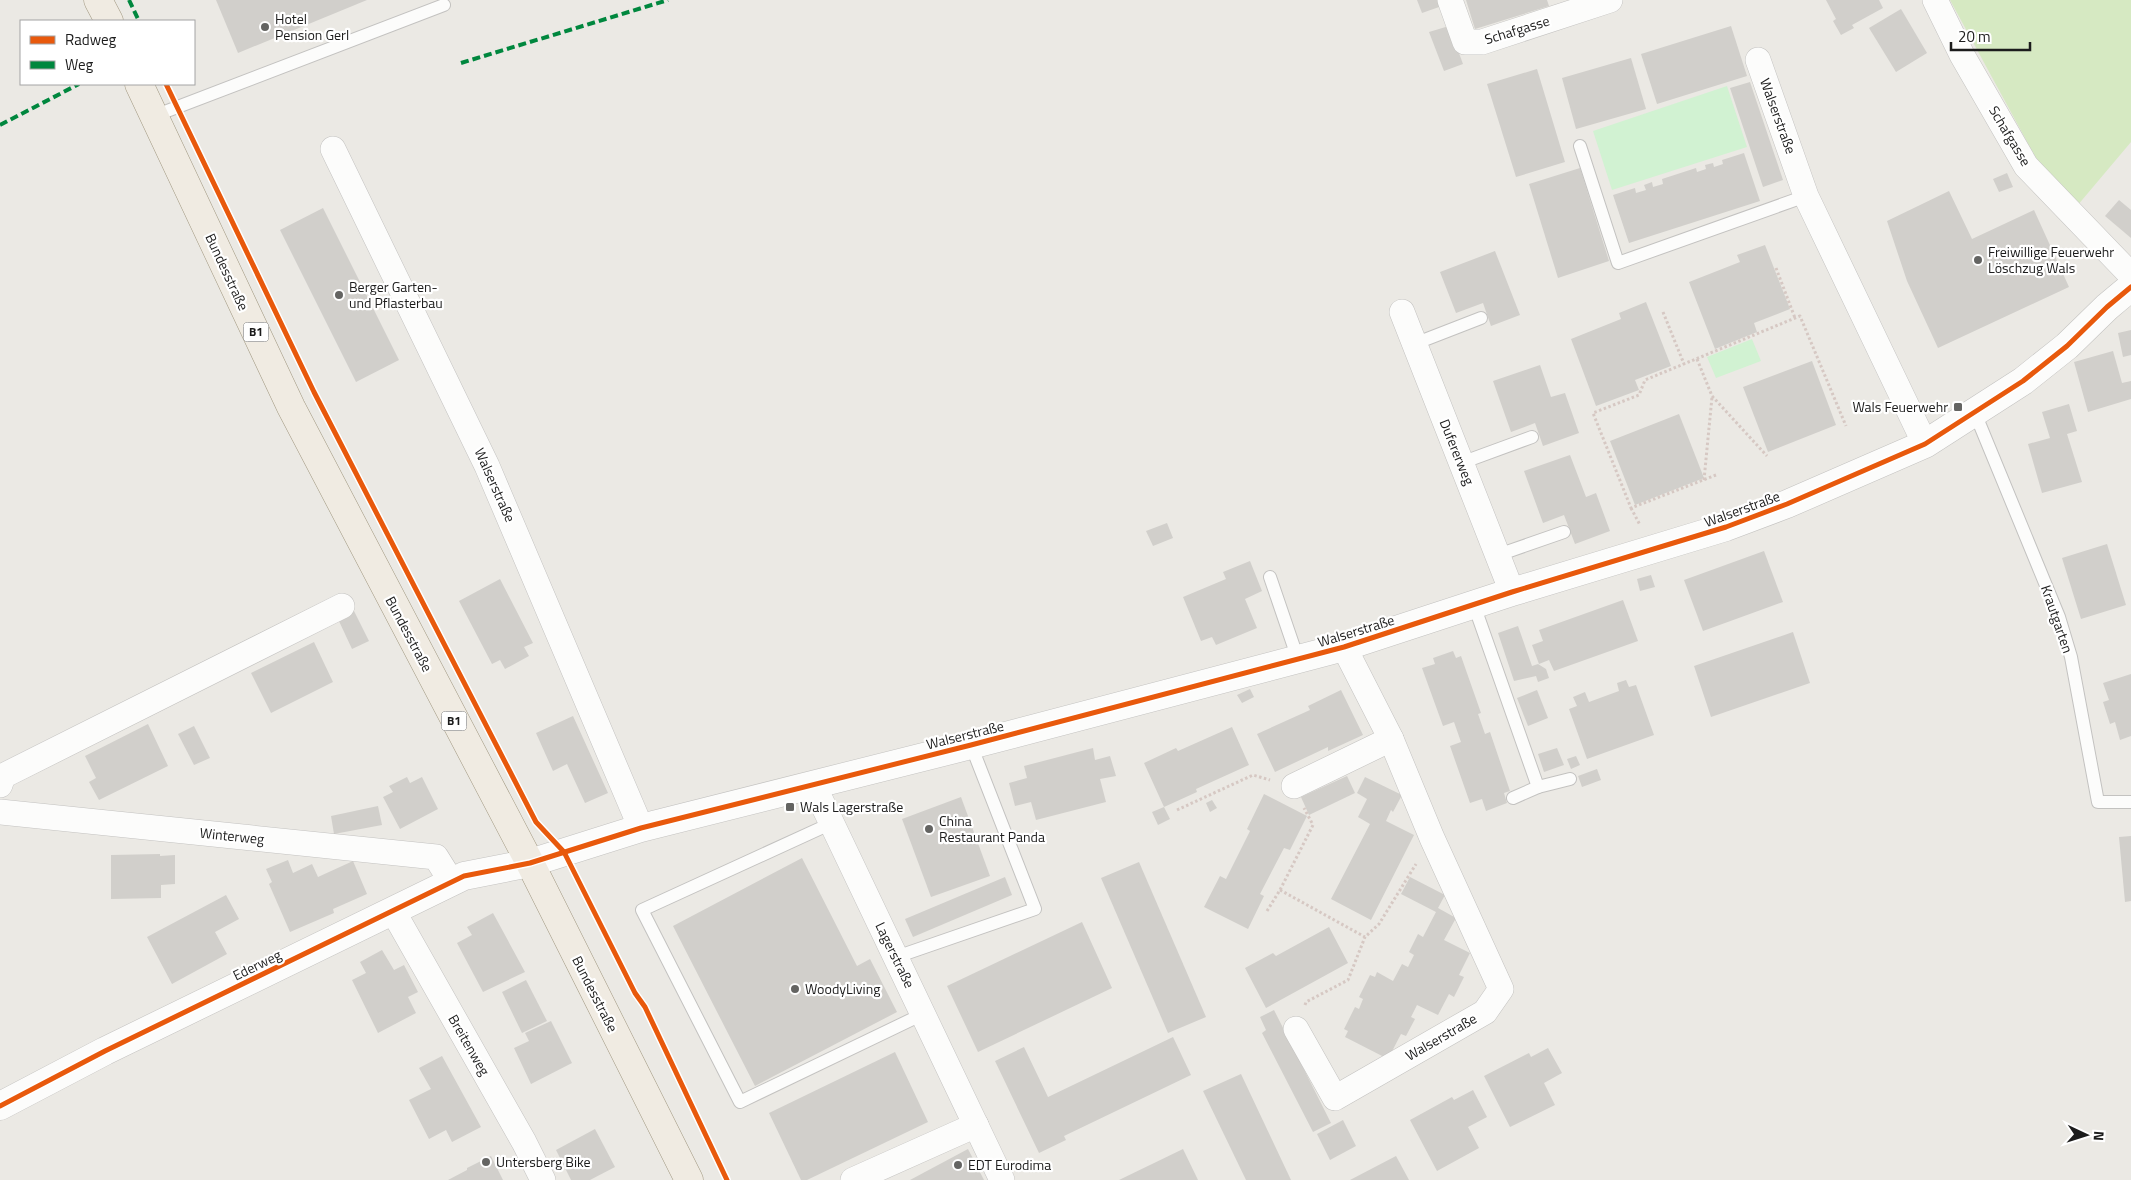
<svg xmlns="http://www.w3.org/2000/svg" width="2131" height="1180" viewBox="0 0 2131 1180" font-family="'Titillium Web',sans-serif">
<rect width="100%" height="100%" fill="#ebe9e4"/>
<polygon fill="#d6e9c2" points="1950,0 2131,0 2131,142 2077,206 2043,171"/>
<g fill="#d1f2d2">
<polygon points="1727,86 1747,147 1612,190 1593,131"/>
<polygon points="1752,339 1761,361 1716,378 1707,357"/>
</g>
<g fill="#d1cfcb">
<polygon points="216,0 367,0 238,53"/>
<polygon points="1417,0 1439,0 1442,6 1422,13"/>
<polygon points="1466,0 1547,0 1549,6 1475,29"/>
<polygon points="1826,0 1879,0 1883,8 1852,25 1854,28 1841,35 1833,21 1836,19"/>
<polygon points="1901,9 1927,53 1896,72 1869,28"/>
<polygon points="1449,26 1463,64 1444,71 1429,32"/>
<polygon points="1731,26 1747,76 1657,104 1641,54"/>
<polygon points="1631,58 1646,109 1576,129 1562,78"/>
<polygon points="1537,69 1565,162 1516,177 1487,84"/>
<polygon points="1750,82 1783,180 1763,187 1730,88"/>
<polygon points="1744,153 1760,201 1629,243 1613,195 1635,188 1636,193 1646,190 1644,185 1652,182 1653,187 1663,184 1662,179 1696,168 1697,172 1706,169 1705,165 1713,163 1714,167 1723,164 1722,160"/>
<polygon points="1580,168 1609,261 1558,278 1529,184"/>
<polygon points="2007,173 2013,187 1999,192 1993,179"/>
<polygon points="1949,191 1972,239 2034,210 2069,287 1938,348 1907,281 1887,221"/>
<polygon points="2119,200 2131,210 2131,238 2105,216"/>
<polygon points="323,208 399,360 356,382 280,230"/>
<polygon points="1765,245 1790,309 1754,323 1757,332 1715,349 1689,282 1740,262 1737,255"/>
<polygon points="1495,251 1520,315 1491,326 1483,303 1456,313 1440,272"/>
<polygon points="1646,302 1671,366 1635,380 1639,390 1596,406 1571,339 1621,319 1619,313"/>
<polygon points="2131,330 2131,355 2123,357 2118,333"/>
<polygon points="2113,351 2122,383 2131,381 2131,399 2088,412 2074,362"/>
<polygon points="1812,361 1836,425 1768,452 1743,387"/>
<polygon points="1540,365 1551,397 1565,393 1579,433 1543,446 1535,423 1511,432 1493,381"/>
<polygon points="2069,404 2077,431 2067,434 2082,482 2042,493 2028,444 2050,438 2042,412"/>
<polygon points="1679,414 1704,478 1635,505 1610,441"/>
<polygon points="1570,455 1586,497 1596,493 1610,531 1575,544 1564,515 1543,523 1524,471"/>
<polygon points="1167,523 1173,538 1153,546 1146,531"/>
<polygon points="2107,544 2126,605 2081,619 2062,558"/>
<polygon points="1764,551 1783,602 1703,631 1684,580"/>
<polygon points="1250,561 1262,591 1245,599 1257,628 1216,645 1212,637 1201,641 1183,597 1226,579 1223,572"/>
<polygon points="1651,575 1655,587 1640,591 1637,579"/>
<polygon points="500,579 533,643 524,647 529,656 505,669 500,660 492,664 459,601"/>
<polygon points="1623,600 1638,641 1554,671 1549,660 1539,664 1532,645 1543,641 1539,630"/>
<polygon points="354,611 369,641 352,649 338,619"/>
<polygon points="1518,626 1532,666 1538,664 1546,669 1549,678 1538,682 1536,676 1514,681 1498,633"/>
<polygon points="1793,632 1810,683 1711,717 1694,666"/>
<polygon points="314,642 333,682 271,713 251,673"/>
<polygon points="1453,651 1456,658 1461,656 1481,713 1478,714 1485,734 1490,732 1510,791 1504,793 1507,803 1486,811 1482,799 1470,803 1450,746 1461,742 1454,722 1443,726 1422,668 1435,664 1433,658"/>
<polygon points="2131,674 2131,736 2120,740 2115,722 2110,724 2103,702 2109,700 2103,683"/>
<polygon points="1626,680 1629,687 1636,685 1654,735 1587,759 1569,709 1577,706 1573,697 1585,692 1589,702 1619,691 1617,683"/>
<polygon points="1250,689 1254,697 1242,703 1237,695"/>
<polygon points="1341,690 1363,735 1328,751 1328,747 1275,772 1257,734 1310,710 1308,706"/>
<polygon points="1537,690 1548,718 1528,726 1517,698"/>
<polygon points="573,716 608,793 585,803 567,764 553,771 536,733"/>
<polygon points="148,724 168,766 99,800 89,782 96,778 85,756"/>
<polygon points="194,726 210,758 194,765 178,734"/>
<polygon points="1232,727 1249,765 1196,789 1197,792 1164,807 1170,819 1158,825 1152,812 1164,807 1144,763 1176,748 1178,751"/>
<polygon points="1093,748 1095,760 1110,756 1116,776 1100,779 1106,802 1036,820 1031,802 1015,806 1009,783 1027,778 1024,766"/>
<polygon points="1557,748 1564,765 1544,772 1538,754"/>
<polygon points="1576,756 1580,765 1571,769 1567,759"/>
<polygon points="1597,769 1601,780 1582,787 1578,776"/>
<polygon points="1347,776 1355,793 1309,815 1301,797"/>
<polygon points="407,777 410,783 422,777 438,809 400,829 383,797 393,792 389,786"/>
<polygon points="1365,777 1402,795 1393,812 1391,810 1386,821 1414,835 1371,920 1331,899 1370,824 1358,817 1367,799 1357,793"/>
<polygon points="1264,794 1307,816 1290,850 1284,848 1260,894 1264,896 1248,929 1204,907 1220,876 1226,879 1250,831 1247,829"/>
<polygon points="961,797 990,876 931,897 902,819"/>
<polygon points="1212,800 1217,808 1210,812 1206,803"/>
<polygon points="378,806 382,825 334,834 331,816"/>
<polygon points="2131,836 2131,901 2125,902 2119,837"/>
<polygon points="160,854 160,856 175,855 175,884 161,885 161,898 111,899 111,855"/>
<polygon points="802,858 857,966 870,959 897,1012 755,1086 673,926"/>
<polygon points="288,860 293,873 312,864 318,877 353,861 367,894 333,909 334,913 290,932 269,884 272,882 266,869"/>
<polygon points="1139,862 1206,1017 1168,1033 1101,878"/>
<polygon points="1005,877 1012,895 913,937 905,919"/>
<polygon points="1410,877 1445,895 1438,908 1456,918 1444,940 1470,953 1459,975 1464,977 1454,997 1449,994 1438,1015 1417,1005 1411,1017 1415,1019 1406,1036 1401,1034 1388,1059 1345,1037 1348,1031 1344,1029 1355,1007 1359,1009 1363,999 1359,997 1370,975 1375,977 1377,972 1393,981 1402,964 1408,967 1414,955 1409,952 1418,934 1423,937 1436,912 1401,894"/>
<polygon points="226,895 239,919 215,932 227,954 172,984 147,937"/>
<polygon points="493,913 525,972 483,992 457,943 472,935 467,927"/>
<polygon points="1082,922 1112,988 978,1052 947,986"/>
<polygon points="1329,927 1348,963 1266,1008 1245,968 1273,953 1276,956"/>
<polygon points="382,950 394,970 404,965 418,992 408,997 416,1013 378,1033 352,980 366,973 360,962"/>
<polygon points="526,980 547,1021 522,1033 502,992"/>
<polygon points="1274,1010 1331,1123 1313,1132 1262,1033 1266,1030 1260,1017"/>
<polygon points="551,1021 572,1063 531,1084 514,1048 529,1041 525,1033"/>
<polygon points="1173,1037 1191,1075 1064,1136 1066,1140 1039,1153 995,1061 1024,1047 1048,1097"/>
<polygon points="1548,1048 1562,1073 1544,1083 1555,1105 1510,1127 1484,1076 1529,1053 1531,1057"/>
<polygon points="895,1052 928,1122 807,1180 801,1180 769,1113"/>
<polygon points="442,1056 481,1127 452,1142 446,1130 429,1139 409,1100 431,1089 419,1068"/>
<polygon points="1241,1074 1291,1180 1246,1180 1203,1091"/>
<polygon points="1473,1090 1487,1117 1468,1127 1479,1148 1437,1171 1410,1120 1452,1097 1454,1100"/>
<polygon points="1343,1120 1356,1146 1330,1160 1317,1134"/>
<polygon points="595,1129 615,1167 590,1180 571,1180 556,1150"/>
<polygon points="968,1149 984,1180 910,1180"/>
<polygon points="1183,1149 1198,1180 1119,1180"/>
<polygon points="491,1156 503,1180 448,1180 467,1170 467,1168"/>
<polygon points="1396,1156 1409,1180 1350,1180"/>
</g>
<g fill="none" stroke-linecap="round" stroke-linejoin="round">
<defs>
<g id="service">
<polyline points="154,116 444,5"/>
<polyline points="1580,146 1618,263 1806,196"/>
<polyline points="1414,344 1481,318"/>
<polyline points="1975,413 2059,617 2071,657 2098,802 2131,802"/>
<polyline points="1461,463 1532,437"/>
<polyline points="1498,555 1564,532"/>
<polyline points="1270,577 1298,659"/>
<polyline points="1474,605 1538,787 1570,779"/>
<polyline points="1513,798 1538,787"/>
<polyline points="832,823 642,910 740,1102 923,1014"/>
<polyline points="896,957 1035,909 971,745"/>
</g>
<g id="minor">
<polyline points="1450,0 1465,42 1482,42 1610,0"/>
<polyline points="1935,0 1962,55 2026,166 2131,275"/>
<polyline points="1758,60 1806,196 1925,444"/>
<polyline points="333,149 487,466 641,828"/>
<polyline points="1402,312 1512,592"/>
<polyline points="813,784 1002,1180"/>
<polyline points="0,785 3,776 342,606"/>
<polyline points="1294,786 1391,739"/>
<polyline points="0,812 436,857 451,881"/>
<polyline points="393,911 524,1142 543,1180"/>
<polyline points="1296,1029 1335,1098 1485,1012 1501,989 1432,838 1391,739 1344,647"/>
<polyline points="853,1180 976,1125"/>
</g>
<polyline id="tertiary" points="0,1106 105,1051 464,876 530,863 641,828 971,745 1344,647 1512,592 1726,527 1787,504 1925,444 2023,381 2067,346 2107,307 2131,287"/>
<g id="primary">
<polyline points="98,0 109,21"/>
<polyline points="139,84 291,407 530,863 689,1180"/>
</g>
</defs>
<use href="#service" stroke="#c3c2c0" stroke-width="14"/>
<use href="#minor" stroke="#c3c2c0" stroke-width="26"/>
<use href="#tertiary" stroke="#c3c2c0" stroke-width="29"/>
<use href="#primary" stroke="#a19881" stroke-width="29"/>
<g stroke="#d6c8c3" stroke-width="3" stroke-dasharray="2.5 2.5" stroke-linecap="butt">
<polyline points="1776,268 1795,318"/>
<polyline points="1663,312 1684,364"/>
<polyline points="1697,359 1712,396 1767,456"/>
<polyline points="1716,475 1631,508 1593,413 1639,395 1645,380 1800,316 1846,426"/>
<polyline points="1704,480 1712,397"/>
<polyline points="1631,508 1640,525"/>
<polyline points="1177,810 1253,775 1270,780"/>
<polyline points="1280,890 1365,937 1379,924 1416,864"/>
<polyline points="1267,911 1280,890 1313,825 1304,808"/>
<polyline points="1305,1005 1306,1002 1348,980 1365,937"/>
</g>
<use href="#service" stroke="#fcfcfb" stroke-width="12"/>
<use href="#minor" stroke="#fcfcfb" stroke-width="25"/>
<use href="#tertiary" stroke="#fcfcfb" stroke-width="28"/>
<use href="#primary" stroke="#f0ebe2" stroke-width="28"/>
<g stroke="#00873e" stroke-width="4" stroke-dasharray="8 4" stroke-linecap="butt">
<polyline points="129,0 139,21"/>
<polyline points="461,63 668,0"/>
<polyline points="0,125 79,84"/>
</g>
<defs>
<g id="cycleway">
<polyline points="166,84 314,392 536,822 564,852 635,993 645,1007 727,1180"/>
<polyline points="0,1106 105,1051 464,876 530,863 641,828 971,745 1344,647 1512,592 1726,527 1787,504 1925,444 2023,381 2067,346 2107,307 2131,287"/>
</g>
</defs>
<use href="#cycleway" stroke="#fff" stroke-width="8"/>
<use href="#cycleway" stroke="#e8590c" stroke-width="5"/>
</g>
<g fill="#646462" stroke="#fff" stroke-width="2">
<circle cx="265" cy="27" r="5"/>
<circle cx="1978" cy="260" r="5"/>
<circle cx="339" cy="295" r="5"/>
<rect x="1953" y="402" width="10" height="10" rx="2.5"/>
<rect x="785" y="802" width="10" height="10" rx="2.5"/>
<circle cx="929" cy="829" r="5"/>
<circle cx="795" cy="989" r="5"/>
<circle cx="486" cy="1162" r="5"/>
<circle cx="958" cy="1165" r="5"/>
</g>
<g text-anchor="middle" stroke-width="4.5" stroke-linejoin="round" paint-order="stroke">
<g fill="#fff" stroke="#606060" stroke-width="1">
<rect x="243.5" y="322.5" width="25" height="19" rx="4"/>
<rect x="441.5" y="711.5" width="25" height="19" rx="4"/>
</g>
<g font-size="12" font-weight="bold" fill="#1c1c1c">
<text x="256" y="336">B1</text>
<text x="454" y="725">B1</text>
</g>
<g font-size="14" fill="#1c1c1c" stroke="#fff" text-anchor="start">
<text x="275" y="24">Hotel<tspan x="275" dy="16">Pension Gerl</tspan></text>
<text x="1988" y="257">Freiwillige Feuerwehr<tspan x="1988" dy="16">Löschzug Wals</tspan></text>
<text x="349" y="292">Berger Garten-<tspan x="349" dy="16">und Pflasterbau</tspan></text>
<text x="1948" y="412" text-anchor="end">Wals Feuerwehr</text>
<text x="800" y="812">Wals Lagerstraße</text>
<text x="939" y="826">China<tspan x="939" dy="16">Restaurant Panda</tspan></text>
<text x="805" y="994">WoodyLiving</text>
<text x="496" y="1167">Untersberg Bike</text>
<text x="968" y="1170">EDT Eurodima</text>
</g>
<g font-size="14" fill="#1c1c1c" stroke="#fff">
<text transform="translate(1517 30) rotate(-17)" y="5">Schafgasse</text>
<text transform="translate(1778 116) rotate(70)" y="5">Walserstraße</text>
<text transform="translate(2010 136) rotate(59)" y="5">Schafgasse</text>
<text transform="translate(227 272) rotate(65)" y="5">Bundesstraße</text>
<text transform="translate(1457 452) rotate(68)" y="5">Dufererweg</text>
<text transform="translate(495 485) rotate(66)" y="5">Walserstraße</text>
<text transform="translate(1742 509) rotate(-20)" y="5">Walserstraße</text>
<text transform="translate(2057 619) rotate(71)" y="5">Krautgarten</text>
<text transform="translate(1356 631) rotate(-17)" y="5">Walserstraße</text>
<text transform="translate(409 634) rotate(62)" y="5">Bundesstraße</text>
<text transform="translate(965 735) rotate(-14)" y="5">Walserstraße</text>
<text transform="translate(232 836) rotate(6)" y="5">Winterweg</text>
<text transform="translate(895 955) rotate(64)" y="5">Lagerstraße</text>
<text transform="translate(257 965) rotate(-26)" y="5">Ederweg</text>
<text transform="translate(595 994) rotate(63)" y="5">Bundesstraße</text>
<text transform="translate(1441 1037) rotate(-30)" y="5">Walserstraße</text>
<text transform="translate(469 1045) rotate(60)" y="5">Breitenweg</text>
</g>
</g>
<rect x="20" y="20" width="175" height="65" fill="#ffffff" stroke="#a4a4a4"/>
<rect x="30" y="36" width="25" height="8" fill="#e8590c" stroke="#a4a4a4"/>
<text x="65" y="45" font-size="15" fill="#1c1c1c">Radweg</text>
<rect x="30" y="61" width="25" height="8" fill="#00873e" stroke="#a4a4a4"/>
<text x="65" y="70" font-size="15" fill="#1c1c1c">Weg</text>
<g transform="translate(2086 1135) rotate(94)" stroke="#ffffff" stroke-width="4" paint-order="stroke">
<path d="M0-4L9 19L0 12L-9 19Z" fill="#1c1c1c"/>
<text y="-8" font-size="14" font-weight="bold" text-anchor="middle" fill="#1c1c1c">N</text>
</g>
<path d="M1951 42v8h79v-8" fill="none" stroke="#1c1c1c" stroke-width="2.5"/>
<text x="1958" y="42" font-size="15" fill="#1c1c1c" stroke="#ffffff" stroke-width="4" paint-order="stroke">20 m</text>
</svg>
